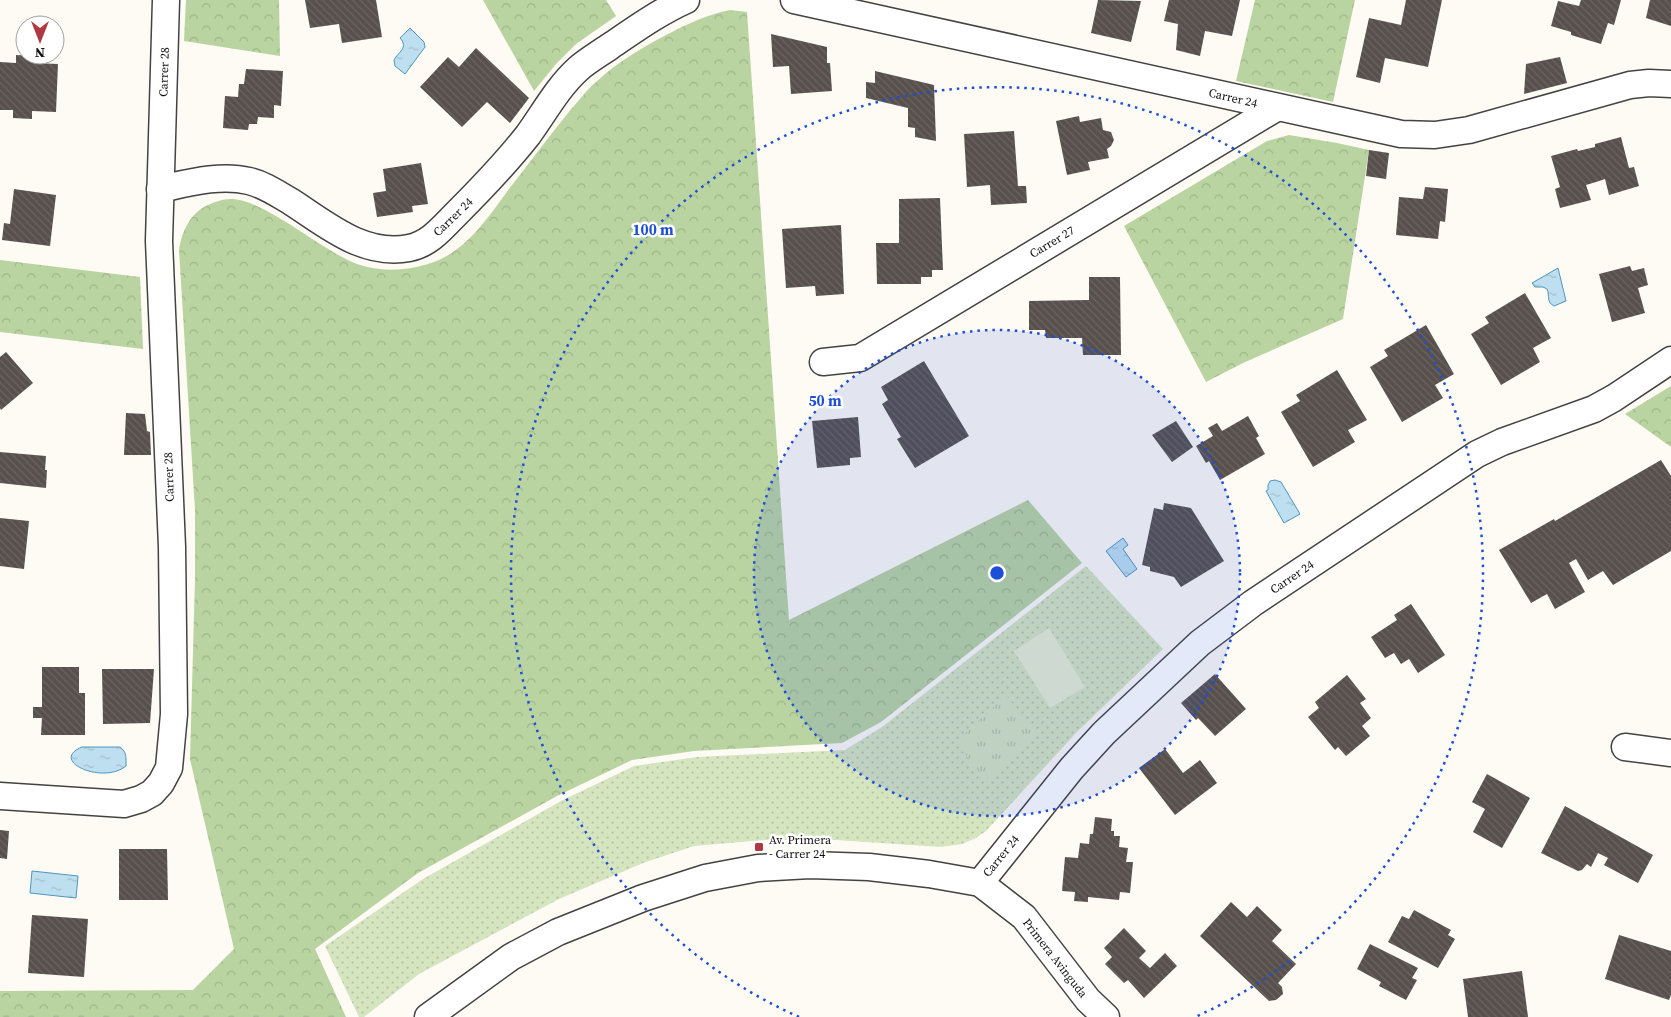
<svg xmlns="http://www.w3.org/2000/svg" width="1671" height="1017" viewBox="0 0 1671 1017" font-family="'Source Serif 4',serif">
<defs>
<pattern id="grass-dots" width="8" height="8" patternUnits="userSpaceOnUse" patternTransform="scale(1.25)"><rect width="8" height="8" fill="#d5e5c0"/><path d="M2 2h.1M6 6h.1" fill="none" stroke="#b6c3a4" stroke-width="1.8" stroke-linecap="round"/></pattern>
<pattern id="forest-crowns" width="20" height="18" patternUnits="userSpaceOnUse" patternTransform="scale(1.25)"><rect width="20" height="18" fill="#bad4a1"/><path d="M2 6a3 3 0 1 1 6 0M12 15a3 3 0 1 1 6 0" fill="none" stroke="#9fb58a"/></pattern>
<pattern id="park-tufts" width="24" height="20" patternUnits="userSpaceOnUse" patternTransform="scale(1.25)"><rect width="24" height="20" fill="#d5e5c0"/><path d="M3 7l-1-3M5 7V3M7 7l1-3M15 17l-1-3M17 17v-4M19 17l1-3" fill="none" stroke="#b6c3a4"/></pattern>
<pattern id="water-ripples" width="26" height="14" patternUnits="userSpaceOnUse" patternTransform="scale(1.25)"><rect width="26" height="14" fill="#bedfef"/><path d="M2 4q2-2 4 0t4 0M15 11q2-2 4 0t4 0" fill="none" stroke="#a2becc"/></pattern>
<pattern id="building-back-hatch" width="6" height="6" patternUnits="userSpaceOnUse" patternTransform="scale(1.25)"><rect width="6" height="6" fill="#57504d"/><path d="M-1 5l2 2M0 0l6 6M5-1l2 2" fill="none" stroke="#6a6562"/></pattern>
</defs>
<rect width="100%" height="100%" fill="#fdfbf4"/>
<polygon fill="url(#grass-dots)" points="1086,566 1163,649 1076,733 986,831 976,838 962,844 941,847 836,840 763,840 694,846 643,863 559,899 419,974 364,1017 359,1017 325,946 423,879 561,801 634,766 697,757 845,750 882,727"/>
<g fill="url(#forest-crowns)">
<polygon points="186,0 279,0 280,56 184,41"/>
<polygon points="483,0 606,0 616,16 576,44 556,64 534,91"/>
<polygon points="1255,0 1355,0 1333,102 1236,81"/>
<path d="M730 10 747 12 789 620 1028 500 1082 563 881 722 842 743 694 751 632 760 557 796 418 873 315 949 346 1017H0V991L193 990 234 949 190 759 195 579V510L179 250C182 231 190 213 208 205 214 202 224 199 230 199 263 198 322 251 357 264 380 272 405 271 428 264 465 253 487 219 509 189 530 162 550 135 572 108 580 100 586 90 595 83 617 62 643 47 670 33 689 23 709 14 730 10Z"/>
<polygon points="1289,135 1337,143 1369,150 1343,319 1243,363 1206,382 1124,226 1267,141"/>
<polygon points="0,260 140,277 143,349 0,332"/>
<polygon points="1671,386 1671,447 1625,414"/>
</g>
<polygon fill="url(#park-tufts)" points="1006,695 1037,734 985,781 956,742"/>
<polygon fill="#e5edd1" points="1049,628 1085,687 1050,708 1014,651"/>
<g fill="url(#water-ripples)" stroke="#4e96bd">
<path d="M410 28 424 42 425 47 405 74 395 66 394 60C398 52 409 48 400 38Z"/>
<path d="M1558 268 1566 301 1554 306C1546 302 1550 296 1547 289L1543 287H1535L1532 283Z"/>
<polygon points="1275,480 1281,482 1300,514 1284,523 1266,491 1268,490 1268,485 1270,481"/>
<polygon points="1123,538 1128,545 1123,549 1137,569 1126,577 1106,551"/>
<path d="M82 747H120C127 752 126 758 126 766 103 785 48 761 82 747Z"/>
<polygon points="32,871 78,876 76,898 30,893"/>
</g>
<g fill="url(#building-back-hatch)">
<polygon points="305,0 376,0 382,37 342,43 339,24 310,28"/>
<polygon points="1098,0 1141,1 1131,42 1091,33"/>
<polygon points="1169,0 1240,0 1232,36 1205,31 1200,56 1176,50 1178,24 1164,21"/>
<polygon points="1406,0 1442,0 1428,67 1385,58 1380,83 1356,77 1369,18 1401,25"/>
<polygon points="1581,0 1621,0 1614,25 1608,23 1601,44 1571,35 1571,32 1551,26 1558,1 1579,6"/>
<polygon points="1650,0 1671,0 1671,26 1646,18"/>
<polygon points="771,34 827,47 827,63 830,63 832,91 791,94 789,66 773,67"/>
<polygon points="476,48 529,98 510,123 487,102 462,127 420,87 448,57 459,67"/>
<polygon points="16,55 36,56 36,63 58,64 56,112 32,111 32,119 13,118 13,110 0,110 0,62 16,63"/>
<polygon points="1560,57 1567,83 1524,94 1526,64"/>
<polygon points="246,69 283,71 281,106 274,105 274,118 258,117 257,124 249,124 248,130 223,128 225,96 238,97 239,84 244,84"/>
<polygon points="875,71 934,85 936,141 915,137 915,128 908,127 908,108 866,98 866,82 875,83"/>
<polygon points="1079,116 1080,122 1101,118 1103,130 1111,132 1114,140 1111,146 1107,149 1109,158 1088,162 1090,170 1067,175 1056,121"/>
<polygon points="1014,131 1018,186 1026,186 1027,203 991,205 990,185 967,187 964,134"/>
<polygon points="1621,137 1629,168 1634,167 1639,186 1609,195 1605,179 1596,182 1586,185 1591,200 1560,208 1555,189 1560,187 1551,156 1577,149 1578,151 1595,147 1595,144"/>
<polygon points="1369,150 1389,153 1386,179 1366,176"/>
<polygon points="421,163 428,204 412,206 413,212 377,217 373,193 386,191 383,169"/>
<polygon points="1425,187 1448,189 1445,222 1440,221 1438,239 1396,235 1399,197 1423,199"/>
<polygon points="14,189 56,195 50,246 2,240 4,223 10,224"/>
<polygon points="940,198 943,270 932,270 932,277 921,277 921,284 877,284 876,243 899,243 899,199"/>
<polygon points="841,225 844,294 816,296 815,286 786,288 782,229"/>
<polygon points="1630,266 1632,271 1644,268 1648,285 1638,288 1645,313 1612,322 1599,274"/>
<polygon points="1089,277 1120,277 1121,355 1083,355 1082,338 1046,338 1045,330 1029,330 1029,301 1089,300"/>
<polygon points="1525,293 1551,338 1533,348 1540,362 1501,385 1471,334 1489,323 1485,317"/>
<polygon points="1426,325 1454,374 1435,385 1443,398 1402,422 1370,367 1388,356 1384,350"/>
<polygon points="6,352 33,383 1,410 0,408 0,357"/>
<polygon points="924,361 969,436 915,468 897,439 901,437 882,404 888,400 881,387"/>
<polygon points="1337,370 1367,420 1348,430 1355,442 1313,467 1281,412 1300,401 1296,395"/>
<polygon points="126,413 145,414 147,431 150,432 151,455 124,455"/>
<polygon points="1248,416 1259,436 1256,438 1265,454 1220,480 1209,461 1206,463 1196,446 1213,436 1208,428 1217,423 1222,431"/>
<polygon points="858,417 861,457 850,458 850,465 817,468 812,421"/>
<polygon points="1176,421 1193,447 1172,462 1152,435"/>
<polygon points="0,452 46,456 45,470 47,470 46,488 0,483"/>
<polygon points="1661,460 1671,476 1671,551 1613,585 1603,571 1588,580 1576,559 1569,563 1585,592 1555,609 1547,594 1531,603 1499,550 1554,519 1555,521"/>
<polygon points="1164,503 1191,508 1224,561 1181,587 1174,577 1150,571 1150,567 1142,565 1154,508 1163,510"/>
<polygon points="0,518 29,521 24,569 0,566"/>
<polygon points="1411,604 1445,655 1418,673 1409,659 1401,664 1394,653 1385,658 1371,637 1397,620 1394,615"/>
<polygon points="42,667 79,667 79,693 85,693 85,735 41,735 42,718 33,718 33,707 42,707"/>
<polygon points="102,669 154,669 150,723 103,724"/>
<polygon points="1215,674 1246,709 1215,736 1198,718 1196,720 1181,703"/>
<polygon points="1347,675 1366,699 1360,703 1371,718 1362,726 1370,736 1346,756 1338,747 1335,750 1308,717 1319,708 1315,702"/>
<polygon points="1165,749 1183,773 1200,760 1217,783 1175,815 1139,768"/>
<polygon points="1487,774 1530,798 1502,848 1473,832 1485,809 1472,802"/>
<polygon points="1565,806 1653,855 1638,883 1604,865 1608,858 1598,853 1591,867 1587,864 1582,870 1578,871 1541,853"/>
<polygon points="1095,817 1112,819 1111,831 1114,831 1114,836 1120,836 1119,847 1128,848 1126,862 1133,862 1130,893 1120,892 1119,900 1088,897 1088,902 1074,901 1075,892 1062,891 1065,857 1078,858 1080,843 1089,844 1090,834 1093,834"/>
<polygon points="0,830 9,831 7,859 0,858"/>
<polygon points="119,849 167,849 168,900 119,900"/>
<polygon points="1231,902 1247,917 1257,906 1282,930 1272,941 1296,964 1278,983 1282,987 1283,994 1276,1000 1269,1001 1200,936"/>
<polygon points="1414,910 1451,930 1448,935 1455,939 1438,968 1388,942 1402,916 1409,919"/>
<polygon points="32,915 88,919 84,977 28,973"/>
<polygon points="1124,928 1146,951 1139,958 1150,968 1165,953 1177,966 1144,998 1128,980 1124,983 1105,964 1112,957 1104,948"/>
<polygon points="1619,935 1671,951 1671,995 1669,1000 1605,979"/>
<polygon points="1370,944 1418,968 1412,978 1417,980 1406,1000 1379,986 1381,982 1357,969"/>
<polygon points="1522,971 1528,1017 1468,1017 1463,979"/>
</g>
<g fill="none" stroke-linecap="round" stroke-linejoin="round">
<defs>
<g id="street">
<polyline points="794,0 1401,134 1435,135 1469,130 1630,85 1649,83 1671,84"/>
<path d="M160 189C188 183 220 174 249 181 265 185 276 193 290 201 326 224 363 257 409 248 430 244 443 227 457 213 482 188 506 163 528 135 544 113 558 87 578 69 587 61 599 54 609 47 634 30 659 12 686 0"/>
<polyline points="823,362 860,358 1276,108"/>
<polyline points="1625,747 1671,753"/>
<polyline points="0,796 124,804 141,799 152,793 161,783 169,768 174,714 172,547 159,241 166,0"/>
<polyline points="980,883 1072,768 1104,733 1200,643 1253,603 1477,454 1502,442 1594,409 1614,398 1671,360"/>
<polyline points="428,1017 511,957 558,932 643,898 705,878 758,868 810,865 869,867 929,874 980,883 1024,917 1088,1000 1106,1017"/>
</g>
</defs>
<use href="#street" stroke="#434343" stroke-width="29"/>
<use href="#street" stroke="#fff" stroke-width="26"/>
</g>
<circle cx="997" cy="573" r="243" fill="#1d4ed8" fill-opacity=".12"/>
<g fill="none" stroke="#1d4ed8" stroke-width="2.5" stroke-dasharray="2.5 5">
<circle cx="997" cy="573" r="243"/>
<path d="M799 1017A486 486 0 1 1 1195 1017"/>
</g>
<rect fill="#af3843" stroke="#fff" stroke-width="2" x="754" y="842" width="10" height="10" rx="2.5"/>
<g text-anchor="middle" stroke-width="5" stroke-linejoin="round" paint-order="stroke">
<g font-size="12" fill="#101010" stroke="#fff">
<text transform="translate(164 72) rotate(-88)" y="4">Carrer 28</text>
<text transform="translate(1233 98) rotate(13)" y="4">Carrer 24</text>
<text transform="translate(453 217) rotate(-44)" y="4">Carrer 24</text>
<text transform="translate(1052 242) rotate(-31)" y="4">Carrer 27</text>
<text transform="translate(169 477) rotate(-92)" y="4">Carrer 28</text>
<text transform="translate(1292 577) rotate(-34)" y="4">Carrer 24</text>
<text transform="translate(1001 856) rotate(-51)" y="4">Carrer 24</text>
<text transform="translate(1055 958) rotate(52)" y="4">Primera Avinguda</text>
</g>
<g font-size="12" fill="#101010" stroke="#fff" text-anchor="start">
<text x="769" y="844">Av. Primera<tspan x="769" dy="14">- Carrer 24</tspan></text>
</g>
</g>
<circle cx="997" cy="573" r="8" fill="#1d4ed8" stroke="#fff" stroke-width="2.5"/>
<g font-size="15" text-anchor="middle" font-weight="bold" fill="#1d4ed8" stroke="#fff" stroke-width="5" stroke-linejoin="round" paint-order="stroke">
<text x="653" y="235">100 m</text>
<text x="825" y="406">50 m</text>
</g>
<g transform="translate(40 40) rotate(180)"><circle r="24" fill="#ffffff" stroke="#9f9f9f"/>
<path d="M0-4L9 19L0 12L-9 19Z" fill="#af3843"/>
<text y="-8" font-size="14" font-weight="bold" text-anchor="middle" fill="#101010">N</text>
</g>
</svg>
